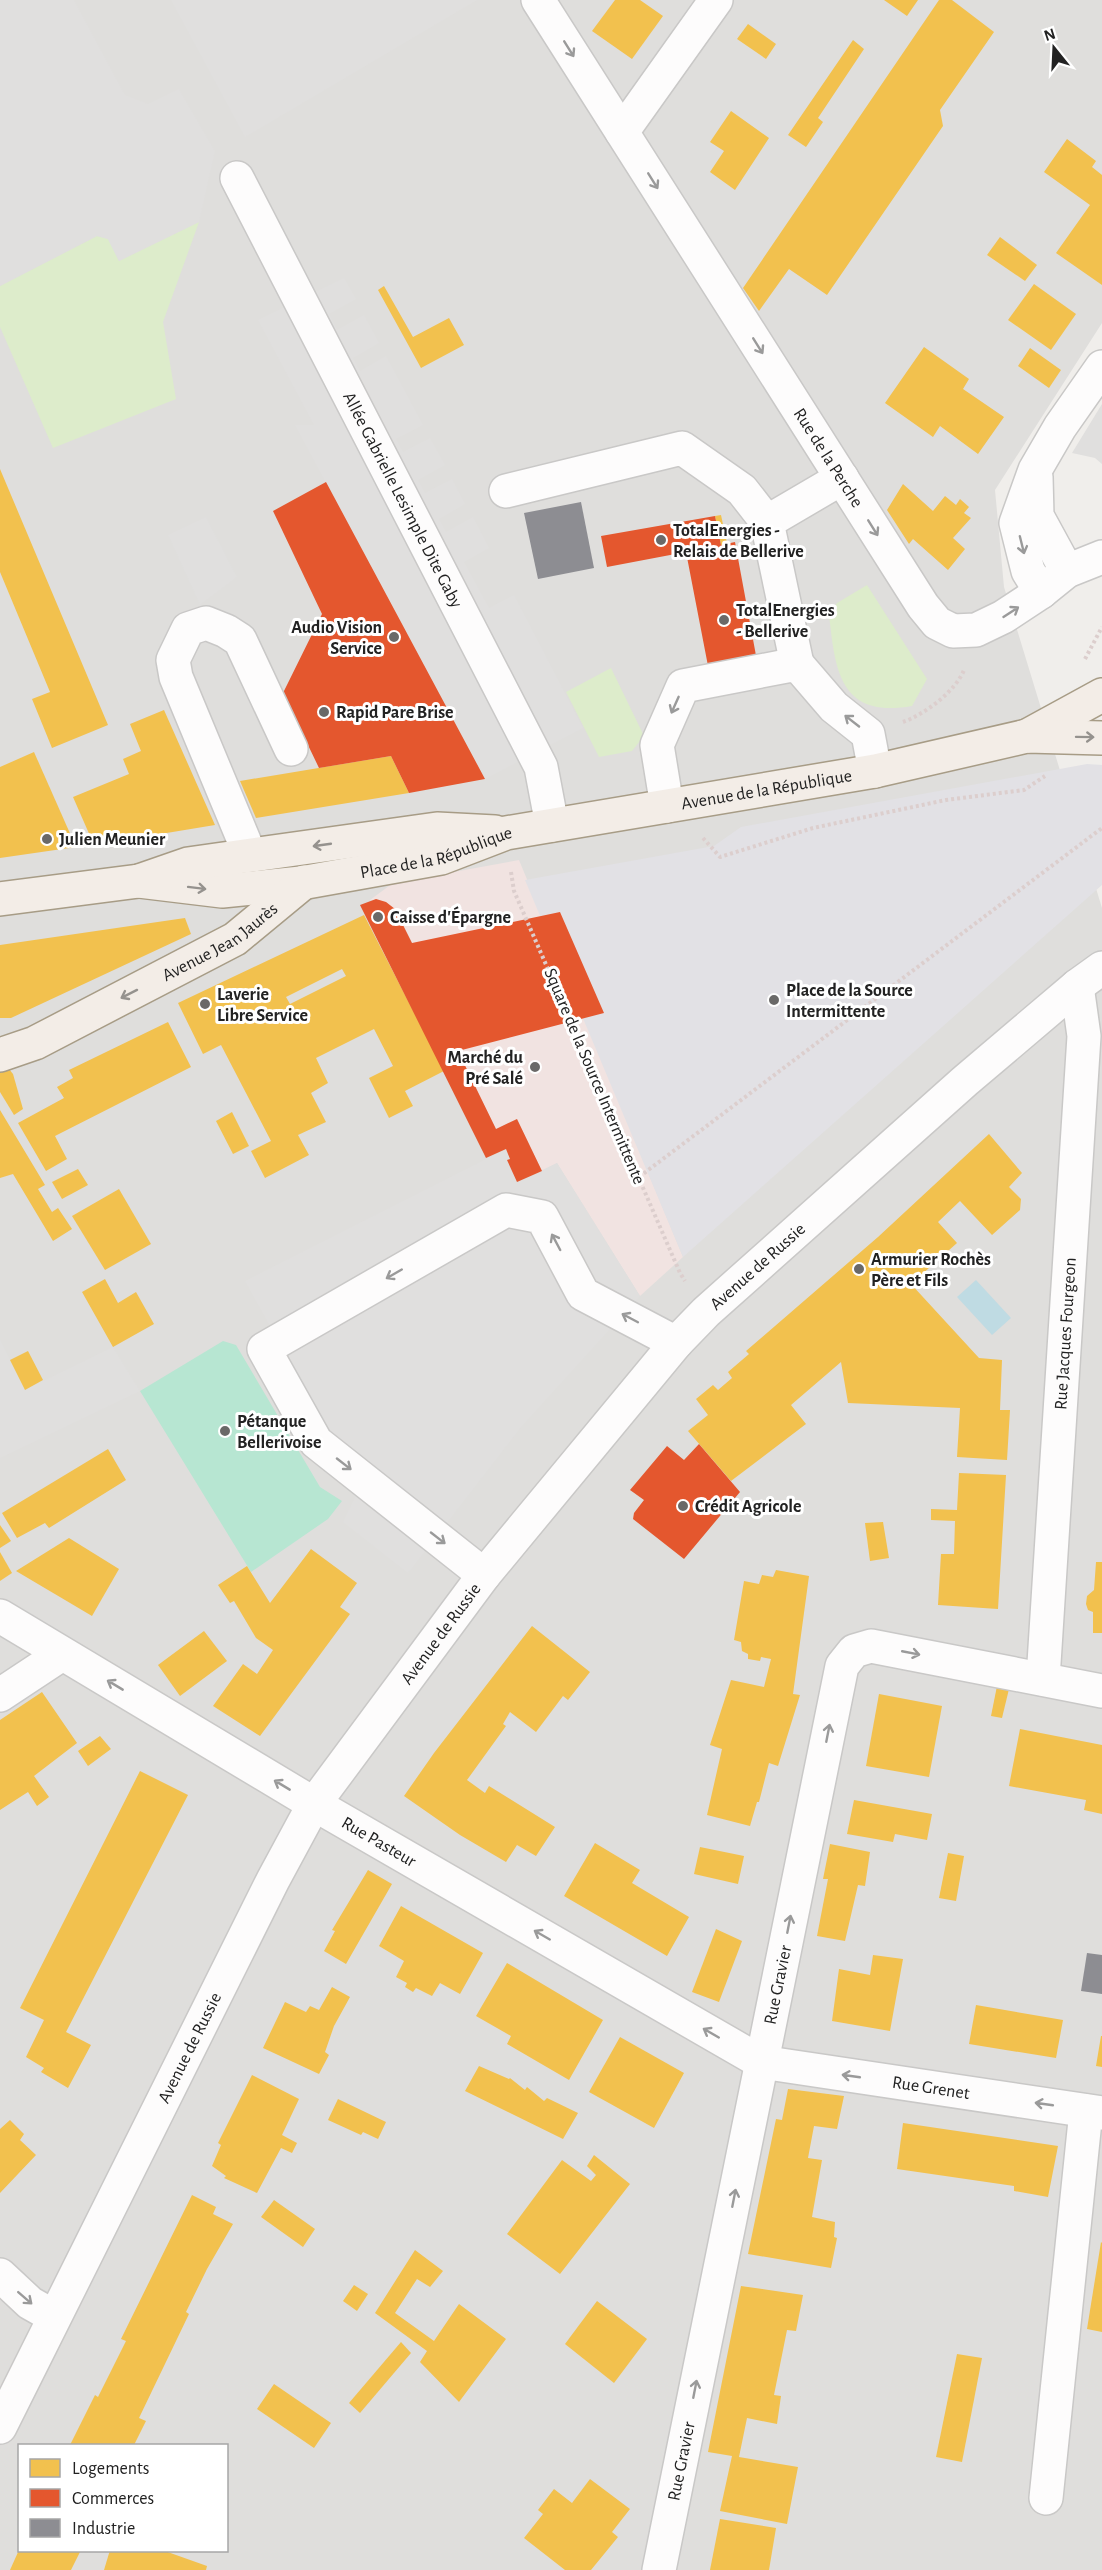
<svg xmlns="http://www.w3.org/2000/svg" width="1102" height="2570" viewBox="0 0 1102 2570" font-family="'Alegreya Sans',sans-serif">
<rect width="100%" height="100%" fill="#f0eeeb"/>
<path fill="#dfdedc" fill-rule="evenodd" d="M0 0H1102V323L995 490 1004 587 1102 908V2570H0ZM20 2446H226V2550H20Z"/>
<polygon fill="#f1e3e1" points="519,860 683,1257 640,1296 557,1163 542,1171 517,1119 496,1129 406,946 412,943 397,913 386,902 370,900 393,883"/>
<g fill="#ddeccb">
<polygon points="199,222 163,322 176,399 53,448 0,327 0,286 97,236 108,239 119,261"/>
<path d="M867 585 927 679 912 706C840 719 835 670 829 614L837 603Z"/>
<polygon points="611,668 644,736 632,751 599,757 566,692"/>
</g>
<polygon fill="#b7e6d2" points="223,1341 236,1345 320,1487 342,1501 328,1519 251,1572 140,1391"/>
<g fill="#e0dfde">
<polygon points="0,0 74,0 125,95 148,104 179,89 215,151 199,222 119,261 108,239 97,236 0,286"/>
<polygon points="171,0 477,0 245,137"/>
<polygon points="344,278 356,299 329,314 337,330 364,315 379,343 353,358 360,371 386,356 423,425 396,439 403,452 430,438 445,465 418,480 425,493 452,479 465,504 439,519 446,532 473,517 489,548 464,562 489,608 514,595 583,728 485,779 295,425 314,425 258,320"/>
<polygon points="1102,404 1102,464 1095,458 1072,453"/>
<polygon points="206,517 237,577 200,605 168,535"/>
<polygon points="506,1149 510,1159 507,1161 517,1182 557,1163 640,1296 521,1427 408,1573 343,1522 367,1473 325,1425 245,1281"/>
<polygon points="0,1340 25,1390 113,1347 140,1391 0,1458"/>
</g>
<polygon fill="#e2e1e5" points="1087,764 1102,765 1102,885 683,1257 525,880 714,846 741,827"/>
<polygon fill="#bfdbe3" points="976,1280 1011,1318 992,1335 957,1297"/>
<g fill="#f2c14e" fill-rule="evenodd">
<polygon points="615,0 640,0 663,16 632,59 592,31"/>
<polygon points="884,0 918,0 907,16"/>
<polygon points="939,0 952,0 994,32 940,110 943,126 827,295 789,269 759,311 743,288"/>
<polygon points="748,24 776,44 766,59 737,39"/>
<polygon points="853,40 864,49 818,118 823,122 806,147 788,135"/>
<polygon points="731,111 769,138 735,190 710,172 724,151 710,142"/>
<polygon points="1067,139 1096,161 1092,167 1102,175 1102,285 1056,253 1090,205 1044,172"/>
<polygon points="1000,237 1037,265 1025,281 987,255"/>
<polygon points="1034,284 1076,314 1051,350 1008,320"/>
<polygon points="384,286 413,337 449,318 464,345 421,368 378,290"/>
<polygon points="924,347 969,379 963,389 1004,417 978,454 940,426 933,437 885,403"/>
<polygon points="1030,348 1061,370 1049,388 1018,366"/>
<polygon points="0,469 108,725 52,748 32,699 50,692 0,572"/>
<polygon points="903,484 933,511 945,496 956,505 960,499 969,507 964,513 971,518 953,538 965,549 948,570 913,539 909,544 887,510"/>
<polygon points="721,515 727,543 721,545 715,516"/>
<polygon points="164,710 215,825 94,845 73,797 129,774 123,759 141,751 130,724"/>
<polygon points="34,752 76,847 0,858 0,767"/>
<polygon points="391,756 409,793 256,818 240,781"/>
<path d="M364 915 444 1071 405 1091 413 1106 389 1118 369 1078 393 1066 374 1029 316 1058 328 1083 311 1093 326 1122 298 1135 309 1155 265 1178 251 1151 271 1141 221 1045 203 1054 178 1003ZM342 969 346 976 290 1004 286 997Z"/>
<polygon points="185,918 191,934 11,1018 0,1018 0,945"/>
<polygon points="168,1022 191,1067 55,1136 67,1159 46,1171 18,1123 64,1098 57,1087 73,1078 69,1070"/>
<polygon points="9,1069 13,1074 23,1109 14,1115 0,1092 0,1073"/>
<polygon points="0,1110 45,1185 38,1189 52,1212 58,1208 72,1229 53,1241 13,1174 0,1178"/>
<polygon points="232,1112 249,1146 233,1154 216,1121"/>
<polygon points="989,1134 1022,1173 1009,1187 1021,1199 1020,1210 992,1235 960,1201 938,1222 957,1243 911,1284 979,1358 1002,1360 1000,1410 1010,1410 1007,1460 957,1457 960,1408 848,1403 841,1362 791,1405 806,1424 731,1481 688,1431 708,1415 696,1399 713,1385 718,1390 732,1378 728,1372 749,1354 746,1351 878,1237"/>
<polygon points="78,1169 88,1185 62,1199 52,1182"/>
<polygon points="119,1189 151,1244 105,1270 72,1216"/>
<polygon points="105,1279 118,1303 136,1292 154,1324 113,1347 82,1292"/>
<polygon points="28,1351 43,1380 25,1390 10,1360"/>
<polygon points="108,1449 126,1480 49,1528 45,1523 17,1538 2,1513"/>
<polygon points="959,1473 1006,1475 998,1609 938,1605 941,1554 954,1554 955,1521 931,1520 931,1509 957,1510"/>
<polygon points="883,1522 889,1558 870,1561 865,1523"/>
<polygon points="0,1525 11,1541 0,1548"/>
<polygon points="69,1538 119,1569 92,1616 16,1571"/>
<polygon points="311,1549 357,1583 340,1607 350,1614 260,1736 213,1706 243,1664 257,1674 273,1650 256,1638 234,1601 230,1603 218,1585 247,1566 270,1603"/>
<polygon points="0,1552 12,1573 0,1581"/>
<polygon points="1096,1562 1102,1562 1102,1633 1093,1633 1093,1612 1088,1610 1086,1604 1087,1596 1094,1590"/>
<polygon points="776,1570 809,1576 793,1694 800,1695 778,1766 769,1763 759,1802 757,1802 750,1826 707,1815 722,1749 710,1745 731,1680 764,1687 771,1659 761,1657 760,1661 748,1659 748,1654 742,1651 741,1642 734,1640 744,1581 759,1584 762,1575 773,1577"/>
<polygon points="532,1626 590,1672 568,1700 563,1696 536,1732 510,1712 503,1724 506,1726 467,1780 485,1793 489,1786 555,1827 536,1856 517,1845 506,1862 460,1835 404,1796 434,1753"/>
<polygon points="204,1631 227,1661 180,1696 158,1665"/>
<polygon points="997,1686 1009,1689 1002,1718 991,1716"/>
<polygon points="42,1692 77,1743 34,1776 49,1797 37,1806 28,1792 0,1810 0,1720"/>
<polygon points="879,1694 942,1706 929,1777 866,1766"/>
<polygon points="1020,1729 1102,1745 1102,1814 1084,1810 1086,1800 1009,1786"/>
<polygon points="100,1736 111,1749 88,1766 78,1751"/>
<polygon points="140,1771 188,1795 66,2032 91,2045 68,2088 41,2072 44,2068 26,2057 44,2020 20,2008"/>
<polygon points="854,1800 932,1814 927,1840 895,1834 893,1842 847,1834"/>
<polygon points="595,1843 640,1870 632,1883 689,1917 667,1956 564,1896"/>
<polygon points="830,1844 870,1852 865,1886 858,1885 845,1941 817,1936 828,1879 823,1879"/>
<polygon points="700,1847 744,1856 738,1884 694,1874"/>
<polygon points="948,1853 964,1856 956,1901 939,1898"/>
<polygon points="368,1870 392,1884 346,1964 324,1951 335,1931 332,1930"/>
<polygon points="401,1906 483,1953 460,1994 440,1983 432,1996 416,1988 413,1992 405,1987 407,1983 396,1977 404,1961 379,1946"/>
<polygon points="716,1929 742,1941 719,2002 692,1992"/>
<polygon points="873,1955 903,1959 890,2031 832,2021 839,1969 870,1975"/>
<polygon points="507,1963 603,2020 569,2080 507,2044 511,2036 476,2016"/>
<polygon points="332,1987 350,1997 334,2026 325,2052 329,2055 319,2074 263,2048 285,2002 306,2012 310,2006 319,2010"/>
<polygon points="976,2005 1063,2020 1056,2058 969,2044"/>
<polygon points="1101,2036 1102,2036 1102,2067 1096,2066"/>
<polygon points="620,2037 684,2073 654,2128 589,2092"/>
<polygon points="479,2066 509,2079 510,2078 525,2090 527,2087 544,2101 547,2098 578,2113 563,2139 465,2091"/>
<polygon points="252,2075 299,2099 282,2135 297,2143 292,2153 281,2148 257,2193 224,2178 226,2176 212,2166 221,2145 218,2143"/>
<polygon points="788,2089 844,2096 837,2129 814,2126 808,2158 822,2160 812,2217 835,2222 834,2237 837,2238 831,2268 748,2254 776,2119 782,2120"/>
<polygon points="338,2099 386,2122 378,2139 363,2132 361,2135 328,2120"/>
<polygon points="10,2120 24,2134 20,2140 36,2155 0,2193 0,2129"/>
<polygon points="903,2123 1058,2146 1048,2197 1014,2191 1014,2186 897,2169"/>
<polygon points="594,2155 630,2184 560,2274 507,2234 562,2160 591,2181 596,2175 587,2166"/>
<polygon points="192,2195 216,2207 213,2214 233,2224 207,2269 186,2312 189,2314 139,2418 146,2421 134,2445 70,2445 95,2395 98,2397 126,2341 121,2339"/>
<polygon points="274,2200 315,2229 303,2247 261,2217"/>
<polygon points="1101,2242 1102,2243 1102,2332 1087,2329"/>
<polygon points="415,2250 443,2271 430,2287 417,2279 395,2313 434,2341 459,2304 506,2339 459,2402 420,2362 427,2351 375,2313"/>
<polygon points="354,2285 368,2294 357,2311 343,2301"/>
<polygon points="741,2286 803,2295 796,2331 787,2330 774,2395 781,2396 777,2424 747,2418 739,2457 798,2467 787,2524 720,2511 732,2456 708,2452"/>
<polygon points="597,2301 647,2339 614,2383 565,2344"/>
<polygon points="401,2342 411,2353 360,2413 349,2403"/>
<polygon points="957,2354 982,2358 962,2462 936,2457"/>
<polygon points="274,2384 331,2423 314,2448 257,2409"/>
<polygon points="590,2479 630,2509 612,2532 618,2537 591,2570 565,2570 524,2538 543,2514 538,2510 554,2489 572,2503"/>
<polygon points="720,2519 776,2528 769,2570 710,2570"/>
<polygon points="19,2550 81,2550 71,2570 10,2570"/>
<polygon points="110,2550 162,2550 207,2566 206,2570 104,2570"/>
</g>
<g fill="#e4572e">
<polygon points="326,482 485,779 409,793 391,756 319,768 283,693 322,614 273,511"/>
<polygon points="715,516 721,545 735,542 762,688 714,697 686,552 607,567 601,536"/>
<polygon points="376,899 386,902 395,909 412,943 560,912 604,1013 458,1051 496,1129 517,1119 542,1171 517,1182 507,1160 510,1159 506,1149 486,1158 360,905"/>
<polygon points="699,1444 740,1492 684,1559 633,1519 634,1513 644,1500 630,1490 667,1446 684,1460"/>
</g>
<g fill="#8d8d92">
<polygon points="581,502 594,568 538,579 524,513"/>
<polygon points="1087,1953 1102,1955 1102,1994 1081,1991"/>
</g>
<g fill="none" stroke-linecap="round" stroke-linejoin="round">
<defs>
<g id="minor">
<path id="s1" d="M538 0 923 606 937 623 953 631 976 630 1003 617 1041 592 1067 571 1102 557"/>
<polyline points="622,132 716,0"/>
<path id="s2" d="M237 178 541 767 552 825"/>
<polyline points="1036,477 1037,516 1067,571"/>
<polyline points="506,491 682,448 742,490 767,522"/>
<polyline points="1041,592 1028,571 1016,523 1035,470 1060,427 1102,367"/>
<polyline points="797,664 767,522 842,478"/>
<polyline points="667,806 657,745 683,686 797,664 834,707 868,734 875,771"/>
<polyline points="250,855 176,677 173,660 188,629 206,623 226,631 240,640 291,749"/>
<polyline points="484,1575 316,1442 264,1349 506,1210 542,1217 583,1294 676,1343"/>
<path id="s3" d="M0 1616 314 1804 761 2062 1102 2113"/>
<path id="s4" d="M1043 1679 1084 1036 1077 986"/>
<polyline points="0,1695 62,1654"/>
<polyline points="0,2275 30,2303 53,2316"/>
<path id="s5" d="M0 2427 273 1880 314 1804 484 1575 676 1343 706 1312 965 1081 1077 986 1102 968"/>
<polyline points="1046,2498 1086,2111"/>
<path id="s6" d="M659 2570 842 1666 854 1651 871 1646 1102 1691"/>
</g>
<g id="major">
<polyline points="1027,736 1102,695"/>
<path id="s7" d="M139 881 222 891 301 883 441 858 506 833 875 771 1027 736 1102 738"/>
<polyline points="0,899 139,881 188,864 437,829 495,832"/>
<path id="s8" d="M0 1055 35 1043 235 939 304 882"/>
</g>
</defs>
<use href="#minor" stroke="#c9c8c7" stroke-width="36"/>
<use href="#major" stroke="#a79c86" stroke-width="36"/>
<g stroke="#dccecd" stroke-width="4" stroke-dasharray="3 3" stroke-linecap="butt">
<polyline points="1085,659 1102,627"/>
<path d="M903 722C925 714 955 692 964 670"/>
<polyline points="703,838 720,857 813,828 946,800 1024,790 1045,776"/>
<polyline points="511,872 514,891 680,1273 685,1281"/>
<polyline points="639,1177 1102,828"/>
</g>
<use href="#minor" stroke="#fdfcfc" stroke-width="33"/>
<use href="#major" stroke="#f3ede7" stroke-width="33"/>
</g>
<defs><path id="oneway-shaft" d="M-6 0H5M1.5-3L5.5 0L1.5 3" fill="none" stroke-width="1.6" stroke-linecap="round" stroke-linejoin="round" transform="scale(1.5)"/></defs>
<g stroke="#9a9a9a">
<use href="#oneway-shaft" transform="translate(569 49) rotate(58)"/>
<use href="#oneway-shaft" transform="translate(653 181) rotate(58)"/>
<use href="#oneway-shaft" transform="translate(758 346) rotate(58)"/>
<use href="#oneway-shaft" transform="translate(873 528) rotate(58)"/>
<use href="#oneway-shaft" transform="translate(1022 545) rotate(76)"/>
<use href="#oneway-shaft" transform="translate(1011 612) rotate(-33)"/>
<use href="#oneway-shaft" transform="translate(675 705) rotate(114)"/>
<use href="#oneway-shaft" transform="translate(852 721) rotate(-142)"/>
<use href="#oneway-shaft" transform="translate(556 1242) rotate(-118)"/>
<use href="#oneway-shaft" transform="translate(394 1274) rotate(150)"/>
<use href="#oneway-shaft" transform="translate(630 1318) rotate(-152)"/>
<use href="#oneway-shaft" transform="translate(344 1464) rotate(38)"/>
<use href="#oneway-shaft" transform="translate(438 1538) rotate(38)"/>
<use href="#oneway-shaft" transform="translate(911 1653) rotate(11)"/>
<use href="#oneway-shaft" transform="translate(115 1685) rotate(-149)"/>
<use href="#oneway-shaft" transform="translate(828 1733) rotate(-79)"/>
<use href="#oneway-shaft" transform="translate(282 1785) rotate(-149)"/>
<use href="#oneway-shaft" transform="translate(789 1924) rotate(-79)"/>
<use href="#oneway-shaft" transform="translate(542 1935) rotate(-150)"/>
<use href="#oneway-shaft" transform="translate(711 2033) rotate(-150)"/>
<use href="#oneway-shaft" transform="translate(851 2076) rotate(-172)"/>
<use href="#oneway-shaft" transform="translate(1044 2104) rotate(-172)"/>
<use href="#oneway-shaft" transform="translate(734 2198) rotate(-79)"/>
<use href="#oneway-shaft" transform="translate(25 2298) rotate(41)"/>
<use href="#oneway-shaft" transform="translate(695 2389) rotate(-79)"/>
</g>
<g stroke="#95928e">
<use href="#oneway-shaft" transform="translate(1085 737) rotate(1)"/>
<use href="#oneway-shaft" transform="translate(322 845) rotate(172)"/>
<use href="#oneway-shaft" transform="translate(197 888) rotate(7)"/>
<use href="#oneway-shaft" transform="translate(129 994) rotate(153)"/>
</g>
<g fill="#6a6968" stroke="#fff" stroke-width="2">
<circle cx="661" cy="540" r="6"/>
<circle cx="724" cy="620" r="6"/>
<circle cx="394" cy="637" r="6"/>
<circle cx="324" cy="712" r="6"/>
<circle cx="47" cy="839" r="6"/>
<circle cx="378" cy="917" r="6"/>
<circle cx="774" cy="1000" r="6"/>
<circle cx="205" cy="1004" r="6"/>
<circle cx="535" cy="1067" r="6"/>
<circle cx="859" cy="1269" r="6"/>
<circle cx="225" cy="1431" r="6"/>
<circle cx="683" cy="1506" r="6"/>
</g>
<g text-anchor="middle" stroke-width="6" stroke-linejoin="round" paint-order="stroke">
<g font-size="18" fill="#222" stroke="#fff">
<text dy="6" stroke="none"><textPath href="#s1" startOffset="542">Rue de la Perche</textPath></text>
<text dy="6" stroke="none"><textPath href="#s2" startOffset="362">Allée Gabrielle Lesimple Dite Gaby</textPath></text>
<text dy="6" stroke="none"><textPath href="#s7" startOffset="639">Avenue de la République</textPath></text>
<text dy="6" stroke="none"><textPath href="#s7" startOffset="302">Place de la République</textPath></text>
<text dy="6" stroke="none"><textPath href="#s8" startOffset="248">Avenue Jean Jaurès</textPath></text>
<text transform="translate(595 1076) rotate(67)" y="6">Square de la Source Intermittente</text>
<text dy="6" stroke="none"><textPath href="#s5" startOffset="1396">Avenue de Russie</textPath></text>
<text dy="6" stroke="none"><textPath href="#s4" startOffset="346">Rue Jacques Fourgeon</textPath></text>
<text dy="6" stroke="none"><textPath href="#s5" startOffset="910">Avenue de Russie</textPath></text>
<text dy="6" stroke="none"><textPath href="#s3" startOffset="441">Rue Pasteur</textPath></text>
<text dy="6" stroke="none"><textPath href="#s6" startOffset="597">Rue Gravier</textPath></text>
<text dy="6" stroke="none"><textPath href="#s5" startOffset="424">Avenue de Russie</textPath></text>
<text dy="6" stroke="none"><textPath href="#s3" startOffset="1054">Rue Grenet</textPath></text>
<text dy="6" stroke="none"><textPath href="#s6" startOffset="111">Rue Gravier</textPath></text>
</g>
<g font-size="18" font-weight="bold" fill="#222" stroke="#fff" text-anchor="start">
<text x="673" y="536">TotalEnergies -<tspan x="673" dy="21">Relais de Bellerive</tspan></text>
<text x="736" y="616">TotalEnergies<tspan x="736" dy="21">- Bellerive</tspan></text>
<text x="382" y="633" text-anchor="end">Audio Vision<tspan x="382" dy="21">Service</tspan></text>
<text x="336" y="718">Rapid Pare Brise</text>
<text x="59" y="845">Julien Meunier</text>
<text x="390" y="923">Caisse d'Épargne</text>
<text x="786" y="996">Place de la Source<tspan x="786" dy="21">Intermittente</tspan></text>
<text x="217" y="1000">Laverie<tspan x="217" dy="21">Libre Service</tspan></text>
<text x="523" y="1063" text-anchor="end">Marché du<tspan x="523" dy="21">Pré Salé</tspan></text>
<text x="871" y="1265">Armurier Rochès<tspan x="871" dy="21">Père et Fils</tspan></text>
<text x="237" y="1427">Pétanque<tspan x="237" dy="21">Bellerivoise</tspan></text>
<text x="695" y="1512">Crédit Agricole</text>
</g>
</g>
<rect x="18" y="2444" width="210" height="108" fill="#ffffff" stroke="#a7a7a7" stroke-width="1.5"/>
<rect x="30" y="2459" width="30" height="18" fill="#f2c14e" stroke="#a7a7a7" stroke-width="1.5"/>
<text x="72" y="2474" font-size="18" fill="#222222">Logements</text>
<rect x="30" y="2489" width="30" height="18" fill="#e4572e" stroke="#a7a7a7" stroke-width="1.5"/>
<text x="72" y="2504" font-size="18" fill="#222222">Commerces</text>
<rect x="30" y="2519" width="30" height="18" fill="#8d8d92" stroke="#a7a7a7" stroke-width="1.5"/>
<text x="72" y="2534" font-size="18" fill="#222222">Industrie</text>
<g transform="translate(1054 48) rotate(342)" stroke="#ffffff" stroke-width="4.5" paint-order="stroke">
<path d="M0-4.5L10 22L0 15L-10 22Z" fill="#222222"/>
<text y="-9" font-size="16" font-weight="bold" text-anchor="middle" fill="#222222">N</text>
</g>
</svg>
